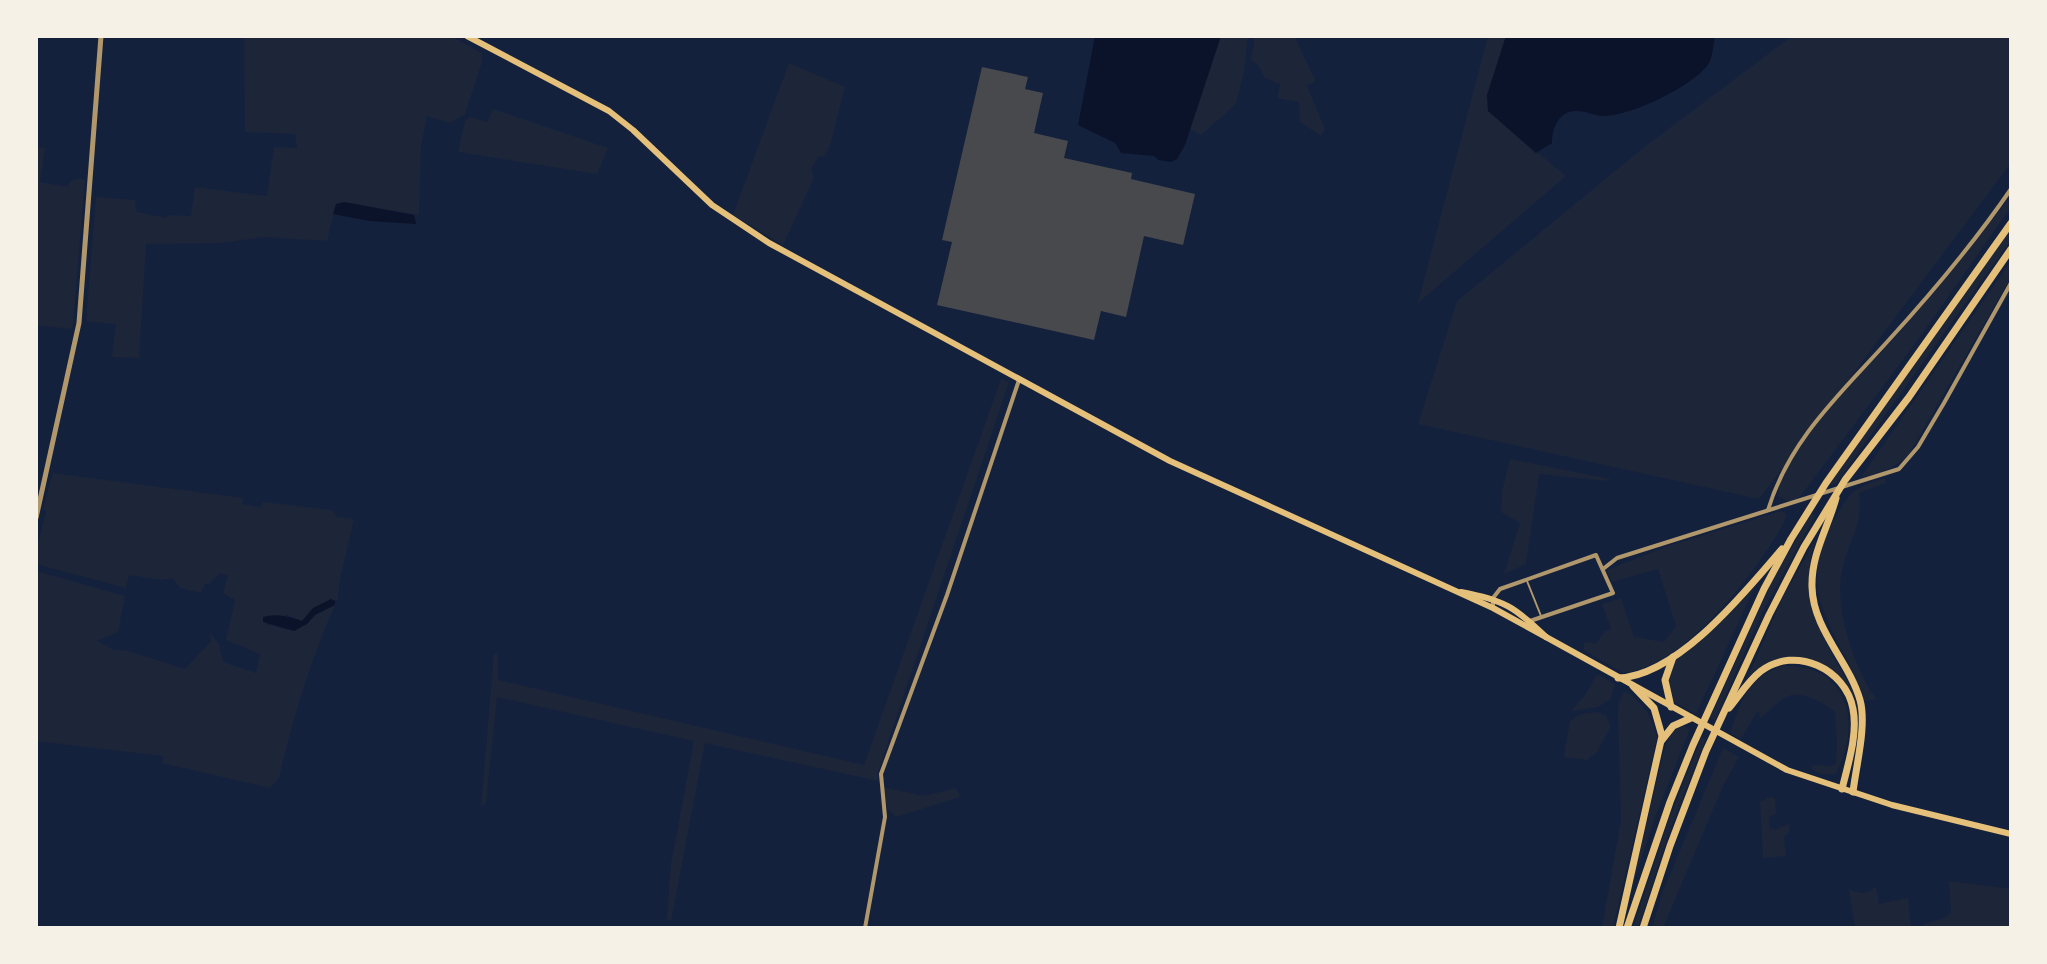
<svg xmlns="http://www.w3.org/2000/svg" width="2047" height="964" viewBox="0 0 2047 964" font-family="'Libre Baskerville',serif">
<rect width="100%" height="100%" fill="#14213d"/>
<g fill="#1d2539">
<polygon points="244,36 450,36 482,53 482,62 465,114 450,123 427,116 421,146 419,215 344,202 336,204 327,241 265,237 220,243 146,244 139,358 112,357 116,324 86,321 96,197 135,200 136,212 166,218 167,215 191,216 195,187 267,196 274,147 297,148 295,134 245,132"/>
<polygon points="1221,36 1248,36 1244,71 1236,104 1201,135 1190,129"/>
<polygon points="1255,36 1294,36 1316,81 1307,86 1325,129 1321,136 1300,122 1299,102 1277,98 1280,84 1265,78 1258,65 1251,60"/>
<polygon points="1488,36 1506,36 1487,95 1488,111 1566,176 1418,303"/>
<polygon points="1792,36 2011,36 2011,163 1822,415 1901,331 2011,196 2011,207 1920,337 1799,498 1790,502 1779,497 1778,489 1791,457 1759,499 1418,424 1457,301 1643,148"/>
<polygon points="789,63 845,87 830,146 824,157 819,156 811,169 814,178 783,245 733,215"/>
<polygon points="493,109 608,148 597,174 458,152 465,121 470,117 487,122"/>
<polygon points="36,147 45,148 40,182 68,187 69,182 80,178 85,180 73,325 71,329 36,325"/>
<polygon points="2011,229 2011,240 1835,485 1829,484"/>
<polygon points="2011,261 2011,277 1906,459 1881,473 1861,477"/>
<polygon points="1001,379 1009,382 878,772 878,781 705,743 671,921 667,919 671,864 694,741 497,697 486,803 481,806 494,654 498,652 498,680 864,765"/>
<polygon points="1510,459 1610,479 1609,481 1539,474 1526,564 1504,574 1520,523 1501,512 1502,492"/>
<path d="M53 473 243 498 242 504 261 507 263 502 332 510 337 517 354 519 340 579 338 600C321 600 315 609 302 621L287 615 265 624 294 631 315 615 335 605C310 661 293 718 279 778L270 788 162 763 163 756 36 741V571L125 596 118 632 97 641 114 650 128 651 185 669 211 641 210 633 219 644 223 662 256 673 260 654 226 640 235 600 223 593 228 575 220 573 210 583 205 584 201 593 180 588 173 578 161 580 129 575 126 588 36 564V552L46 512 43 508Z"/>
<path d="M1884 478 1886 483 1859 493C1863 525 1849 540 1842 570 1834 609 1854 667 1876 699L1865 701C1843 634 1790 596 1834 520 1851 491 1852 489 1884 478Z"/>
<path d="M1781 511 1787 514 1783 524C1755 574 1684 667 1623 673L1584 650V642L1596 644 1605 631 1611 629 1602 604 1621 598 1634 637 1664 642 1676 626 1658 569 1612 582 1607 570 1668 546Z"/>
<polygon points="1811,514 1815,516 1763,611 1715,720 1710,718 1774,577"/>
<path d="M1815 540C1801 590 1814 621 1838 665 1845 677 1854 690 1857 704 1862 724 1856 746 1853 766H1851L1854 703 1821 664H1768L1747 679 1782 599Z"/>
<polygon points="1759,578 1696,714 1671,700 1668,680 1673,662"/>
<path d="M1784 666C1849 663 1863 727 1835 774H1821L1812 769 1811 765 1832 766 1836 763C1838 745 1836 730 1835 712 1820 701 1798 687 1781 700 1773 706 1768 713 1760 718L1758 710 1741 739 1730 733C1742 700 1747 677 1784 666Z"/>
<polygon points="1597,674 1615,684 1611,699 1598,707 1571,711 1585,695"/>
<path d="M1625 691C1641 701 1654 718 1657 738L1613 928H1602L1621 820 1618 714 1619 701Z"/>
<polygon points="1597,712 1605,715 1611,726 1597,752 1587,760 1564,757 1570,721 1581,714"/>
<polygon points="1683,725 1690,729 1656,815 1630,892 1664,751 1672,731"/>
<polygon points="1701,738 1706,739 1670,830 1638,928 1633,928 1666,827"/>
<polygon points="1723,748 1739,757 1722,788 1663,928 1652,928 1663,891"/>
<polygon points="882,787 924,796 956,788 960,797 896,817 887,808"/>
<polygon points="1766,797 1775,798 1776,814 1769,817 1770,828 1775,830 1789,823 1790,831 1784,837 1786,856 1763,858 1760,801 1765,800"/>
<polygon points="1949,881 2011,889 2011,928 1922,928 1923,924 1945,918 1951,913"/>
<path d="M1876 886 1879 904 1908 898 1911 928H1855L1849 889C1861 894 1866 896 1876 886Z"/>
</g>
<g fill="#0b132b">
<polygon points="1095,36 1221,36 1185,145 1177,159 1171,162 1158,160 1154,156 1121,153 1115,143 1078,125"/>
<path d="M1506 36H1715C1713 45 1713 59 1707 66 1689 88 1634 114 1606 116 1594 117 1582 108 1569 112 1556 117 1552 131 1552 143L1536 153 1488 111 1487 95Z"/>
<polygon points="344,202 414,215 416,224 369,221 333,214 336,204"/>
<path d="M331 599 335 601V605L315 615 307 624 294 631 263 622V617C277 613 289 616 302 621L313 608Z"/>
</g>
<polygon fill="#48494c" points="982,67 1028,77 1025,89 1043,93 1034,133 1068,141 1064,158 1132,173 1131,179 1195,194 1183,245 1144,236 1126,317 1101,311 1094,340 937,305 952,242 942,240"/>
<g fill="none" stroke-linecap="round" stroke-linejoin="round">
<polyline stroke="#b1986c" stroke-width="2" points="1527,581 1541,616"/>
<g stroke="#b1986c" stroke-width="4">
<path d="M1768 510C1789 440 1840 394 1887 342 1931 294 1974 243 2011 189"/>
<polyline points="1603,569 1617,558 1899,469 1918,447 1944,403 2011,283"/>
<polyline points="1493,608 1493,598 1500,589 1596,555 1613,593 1530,621"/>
<polyline points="865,928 885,817 881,774 947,595 1019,380"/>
</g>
<polyline stroke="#b1986c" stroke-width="5" points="36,518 79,323 101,36"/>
<g stroke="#e5c07b" stroke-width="6">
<polyline points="467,36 609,111 633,130 712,205 769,243 1170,461 1493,608 1546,637"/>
<path d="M1461 592C1504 600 1515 607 1546 637L1787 770 1892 805 2011 834"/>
</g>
<g stroke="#e5c07b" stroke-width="7">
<path d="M1836 498C1828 528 1811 554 1812 587 1813 630 1849 661 1860 700 1867 725 1856 766 1853 792"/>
<path d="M1618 678C1678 676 1745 592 1782 549"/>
<polyline points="1671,707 1665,680 1673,657"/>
<path d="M1729 708C1739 696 1748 681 1761 671 1795 645 1846 669 1853 709 1858 734 1848 764 1842 789"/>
<polyline points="1662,740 1673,726 1691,718"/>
<polyline points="1619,928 1662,736 1654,708 1633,686"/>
<polyline points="1627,928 1670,802 1693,745 1764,589 1791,539 1826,483 2011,223"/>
<polyline points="1643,928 1670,846 1706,751 1769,615 1804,547 1845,480 1909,397 2011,249"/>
</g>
</g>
<rect width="2047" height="964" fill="none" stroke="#f6f1e7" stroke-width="76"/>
</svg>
